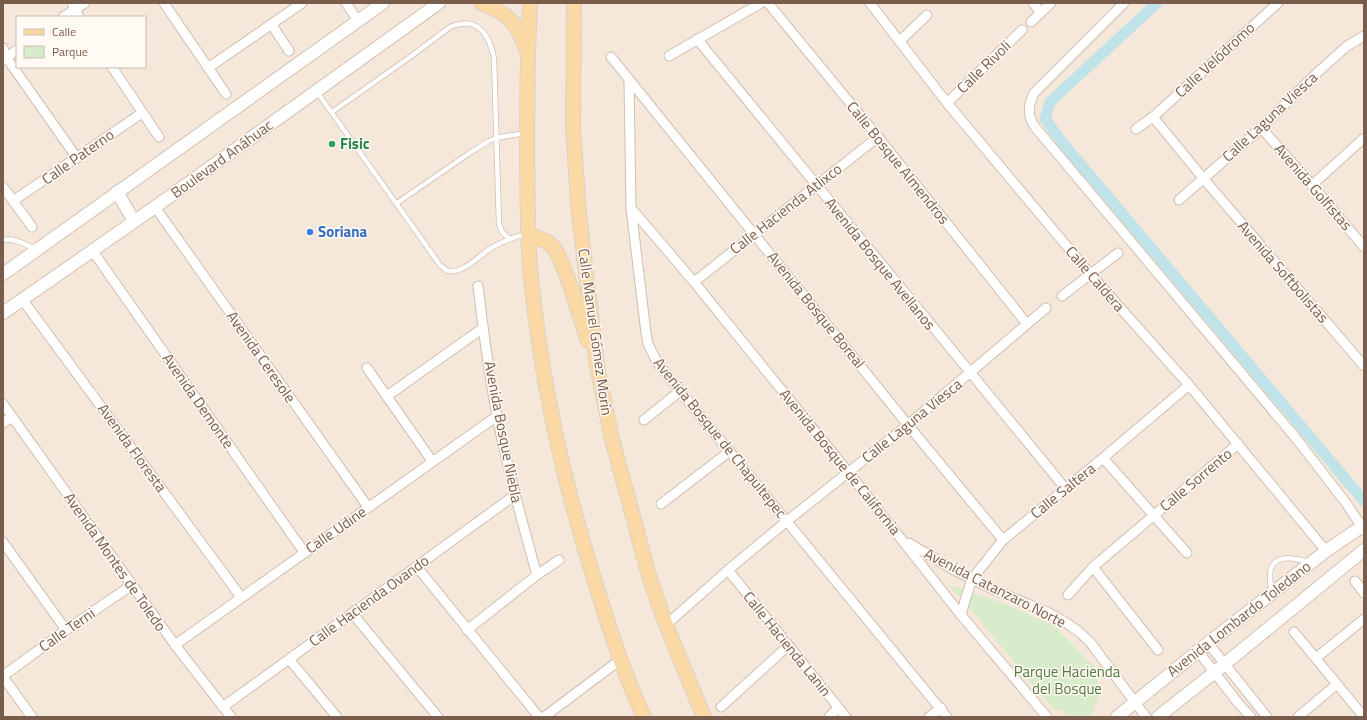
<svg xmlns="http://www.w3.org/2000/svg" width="1367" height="720" viewBox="0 0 1367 720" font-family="'Titillium Web',sans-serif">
<rect width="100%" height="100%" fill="#fdf6ec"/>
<path fill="#f5e8da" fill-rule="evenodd" d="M3 3H1364V717H3ZM17 17H145V67H17Z"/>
<polygon fill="#d8ecc9" points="947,584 1008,605 1054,626 1069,641 1095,668 1100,693 1090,717 1069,717 1061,710 1054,710 968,606"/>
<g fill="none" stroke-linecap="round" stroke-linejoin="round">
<polyline stroke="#bfe3e8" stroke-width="11" points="1157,3 1050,102 1045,119 1062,142 1364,501"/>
<defs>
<g id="lane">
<path d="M317 92 440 265 447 271C464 274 478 256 491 248 502 242 513 237 526 234"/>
<path d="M332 112 410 57 450 27C477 16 489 33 494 58L499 224 502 232 510 239"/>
<polyline points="397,203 471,152 489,141 496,138 525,133"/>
<path d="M3 240C15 238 24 244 35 249"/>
<path d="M1271 591C1271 584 1269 575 1271 568 1277 553 1298 559 1309 562"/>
</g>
<g id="street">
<polyline points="72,3 79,17"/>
<polyline points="164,3 226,94"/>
<polyline points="346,3 358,21"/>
<polyline points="768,3 878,137 1027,324"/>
<polyline points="870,3 947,103 1091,275 1189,385 1326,551"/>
<polyline points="1033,3 1041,12"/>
<path d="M1124 3 1034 93C1028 106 1027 115 1035 127L1295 437 1346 503 1364 530"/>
<polyline points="63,17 85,3"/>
<polyline points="1031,22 1051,3"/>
<polyline points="272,25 289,51"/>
<polyline points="697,39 1065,488"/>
<polyline points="900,41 927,15"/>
<polyline points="3,48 6,57 77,158"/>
<polyline points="669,56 761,3"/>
<polyline points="611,57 908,425 1003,540"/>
<polyline points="3,60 17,50"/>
<polyline points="112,67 159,137"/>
<polyline points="208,68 302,3"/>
<polyline points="629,80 631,208 646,333 648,344 657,362 680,391 947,717"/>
<polyline points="947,103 1022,30"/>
<polyline points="1153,117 1203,178 1364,366"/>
<polyline points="1261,128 1312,185 1364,247"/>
<polyline points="1136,129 1153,117 1278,3"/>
<polyline points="1312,185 1364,138"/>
<polyline points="3,187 32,227"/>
<polyline points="1179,200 1261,128 1317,73 1347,46 1364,36"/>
<polyline points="13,201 142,113"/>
<polyline points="155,207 368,507"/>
<polyline points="631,208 694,282 849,473 961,615 1047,717"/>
<polyline points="92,250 304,552"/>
<polyline points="694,282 878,137"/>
<path d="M478 286C483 329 489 373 497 416 508 470 522 522 537 575"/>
<polyline points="1062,296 1118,253"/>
<polyline points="22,299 241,597"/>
<polyline points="367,368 432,461"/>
<polyline points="387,396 483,328"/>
<polyline points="3,404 175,645 231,717"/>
<polyline points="644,420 680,391"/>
<polyline points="3,423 12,417"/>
<polyline points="1103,458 1187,553"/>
<polyline points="661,504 730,451"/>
<polyline points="3,542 66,630"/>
<polyline points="909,543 954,570 997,591 1049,613 1065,622 1078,631 1090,642 1146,717"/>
<polyline points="417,567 539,717"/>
<polyline points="1093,567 1158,650"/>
<polyline points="728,570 846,717"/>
<polyline points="1355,581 1364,593"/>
<polyline points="1068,595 1093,567 1238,444"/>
<polyline points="352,613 438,717"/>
<polyline points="961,615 966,597 972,579 1003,540 1103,458 1189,385"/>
<polyline points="666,625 728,570 787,521 908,425 1046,308"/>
<polyline points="467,630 537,575 559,560"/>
<polyline points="1294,632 1364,717"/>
<polyline points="1208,643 1267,717"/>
<polyline points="175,645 497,416"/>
<polyline points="1198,651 1238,703 1251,717"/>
<polyline points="1316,658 1364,619"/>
<polyline points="289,659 337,717"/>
<polyline points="3,676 66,630 132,585"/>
<polyline points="3,677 32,717"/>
<polyline points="223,707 515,495"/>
<polyline points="721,707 788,646"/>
<polyline points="544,717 620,660"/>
<polyline points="829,717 838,708"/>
<polyline points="929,717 941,708"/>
<polyline points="1298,717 1337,684"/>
</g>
<g id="secondary">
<polyline points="117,192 134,221"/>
<polyline points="3,274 383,3"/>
<polyline points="3,313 155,207 439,3"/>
<polyline points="1117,717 1198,651 1326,551 1364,525"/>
<polyline points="1158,717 1215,672 1364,550"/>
</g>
<g id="primary">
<path d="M481 3C508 13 517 23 526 49"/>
<path d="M530 3C527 56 527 108 527 161 528 200 527 239 531 278 541 378 562 476 592 572 607 621 622 670 644 717"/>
<polyline points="574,3 573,127 579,214 597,366 612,439 649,576 666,625 704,717"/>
<polyline points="528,234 548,242 554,248 560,259 569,282 588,341"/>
</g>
</defs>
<use href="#lane" stroke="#d1beb0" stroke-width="6"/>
<use href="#street" stroke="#d1beb0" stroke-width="11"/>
<use href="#secondary" stroke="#d6c0b0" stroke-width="14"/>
<use href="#primary" stroke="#dad1cd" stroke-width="16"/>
<use href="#lane" stroke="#fff" stroke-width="4.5"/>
<use href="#street" stroke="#fff" stroke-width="9"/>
<use href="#secondary" stroke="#fff" stroke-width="12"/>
<use href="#primary" stroke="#fbd9a5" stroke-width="14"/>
</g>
<circle fill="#2e9e5b" stroke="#fffaf3" stroke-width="1.5" cx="332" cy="144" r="4"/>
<circle fill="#3f7fe0" stroke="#fffaf3" stroke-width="1.5" cx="310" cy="232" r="4"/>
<g text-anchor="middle" stroke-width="3" stroke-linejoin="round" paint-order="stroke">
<g font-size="15" fill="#7a5c4d" stroke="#fffaf3">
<text transform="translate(1215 60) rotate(-43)" y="5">Calle Velódromo</text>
<text transform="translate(984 67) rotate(-44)" y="5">Calle Rivoli</text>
<text transform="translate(1270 117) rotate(-43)" y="5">Calle Laguna Viesca</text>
<text transform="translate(78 157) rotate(-35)" y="5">Calle Paterno</text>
<text transform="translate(222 159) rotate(-36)" y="5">Boulevard Anáhuac</text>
<text transform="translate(898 163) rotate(51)" y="5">Calle Bosque Almendros</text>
<text transform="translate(1313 187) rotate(49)" y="5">Avenida Golfistas</text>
<text transform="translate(786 209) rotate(-38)" y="5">Calle Hacienda Atlixco</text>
<text transform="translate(880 264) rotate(51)" y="5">Avenida Bosque Avellanos</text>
<text transform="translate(1283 272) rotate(49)" y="5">Avenida Softbolistas</text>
<text transform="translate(1095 279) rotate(49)" y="5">Calle Caldera</text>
<text transform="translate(816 310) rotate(51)" y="5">Avenida Bosque Boreal</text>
<text transform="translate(595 332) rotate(82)" y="5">Calle Manuel Gómez Morín</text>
<text transform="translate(261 357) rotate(55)" y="5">Avenida Ceresole</text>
<text transform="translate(198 401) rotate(55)" y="5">Avenida Demonte</text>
<text transform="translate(912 421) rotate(-39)" y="5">Calle Laguna Viesca</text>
<text transform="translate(503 432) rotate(79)" y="5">Avenida Bosque Niebla</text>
<text transform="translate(720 438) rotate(51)" y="5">Avenida Bosque de Chapultepec</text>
<text transform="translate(132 448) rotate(54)" y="5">Avenida Floresta</text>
<text transform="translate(840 462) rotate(51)" y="5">Avenida Bosque de California</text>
<text transform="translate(1196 480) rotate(-40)" y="5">Calle Sorrento</text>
<text transform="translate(1063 491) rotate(-39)" y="5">Calle Saltera</text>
<text transform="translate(336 530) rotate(-35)" y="5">Calle Udine</text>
<text transform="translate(115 562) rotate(55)" y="5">Avenida Montes de Toledo</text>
<text transform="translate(995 588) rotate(27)" y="5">Avenida Catanzaro Norte</text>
<text transform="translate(369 601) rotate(-36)" y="5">Calle Hacienda Ovando</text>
<text transform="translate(1239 619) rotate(-38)" y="5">Avenida Lombardo Toledano</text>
<text transform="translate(67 630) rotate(-35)" y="5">Calle Terni</text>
<text transform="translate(787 644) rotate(51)" y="5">Calle Hacienda Lanin</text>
</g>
<g font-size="15" font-weight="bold" fill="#27864d" stroke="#fffaf3" text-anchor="start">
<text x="340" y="149">Fisic</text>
</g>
<g font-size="15" font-weight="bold" fill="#366cbe" stroke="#fffaf3" text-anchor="start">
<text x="318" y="237">Soriana</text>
</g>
<g font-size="15" fill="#537a41" stroke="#fffaf3">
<text x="1067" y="677">Parque Hacienda<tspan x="1067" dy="17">del Bosque</tspan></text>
</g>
</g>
<rect width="1367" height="720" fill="none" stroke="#7a5c4d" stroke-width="8"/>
<rect x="16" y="16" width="130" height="52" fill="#fffaf3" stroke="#cabbb1"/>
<rect x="24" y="29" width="20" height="6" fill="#fbd9a5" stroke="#cabbb1"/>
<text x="52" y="36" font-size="12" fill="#7a5c4d">Calle</text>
<rect x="24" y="46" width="20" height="12" fill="#d8ecc9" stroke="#cabbb1"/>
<text x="52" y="56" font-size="12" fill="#7a5c4d">Parque</text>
</svg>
